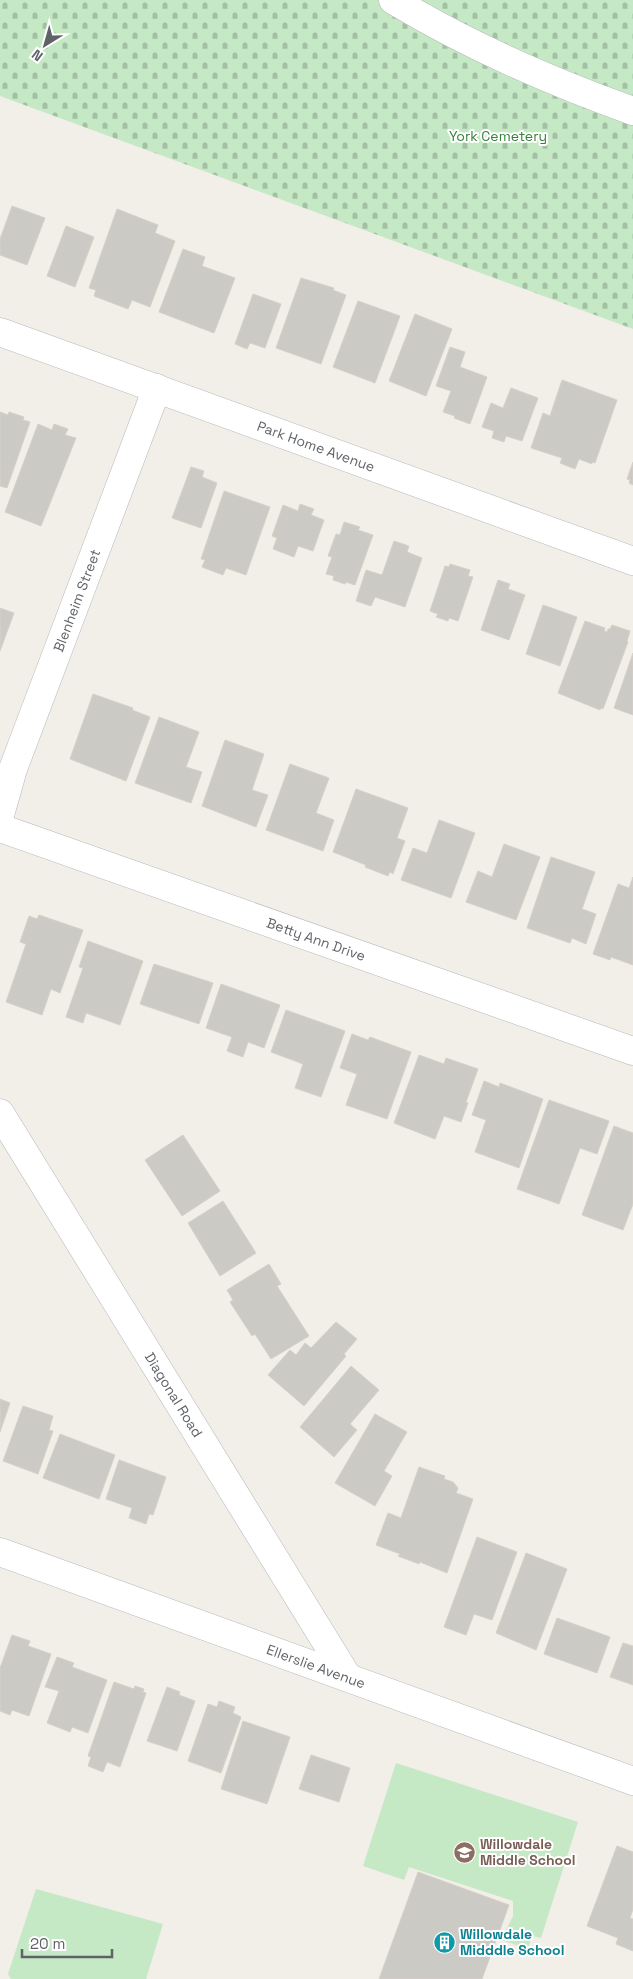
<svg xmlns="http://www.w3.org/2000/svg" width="633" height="1979" viewBox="0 0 633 1979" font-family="'Space Grotesk',sans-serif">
<defs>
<pattern id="cemetery-stones" width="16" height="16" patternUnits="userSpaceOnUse" patternTransform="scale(1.25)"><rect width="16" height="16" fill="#c5e8c5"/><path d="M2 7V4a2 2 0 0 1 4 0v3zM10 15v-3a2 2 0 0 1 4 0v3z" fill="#a3c0a4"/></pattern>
</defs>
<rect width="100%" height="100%" fill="#f1efe8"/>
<polygon fill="url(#cemetery-stones)" points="0,0 633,0 633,329 0,96"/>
<g fill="#c5e8c5">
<polygon points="396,1763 578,1822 541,1938 532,1936 528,1949 501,1940 513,1916 513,1901 409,1867 404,1880 363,1866"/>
<polygon points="36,1889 163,1924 146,1979 11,1979 8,1974"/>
</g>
<g fill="#cccac5" stroke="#d6d1c6">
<polygon points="12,206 45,218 27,265 0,255 0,239"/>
<polygon points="117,209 158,225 155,233 175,241 150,307 132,300 128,309 94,296 96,290 89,288"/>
<polygon points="66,226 94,237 75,287 47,276"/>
<polygon points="183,249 205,257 202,266 235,278 214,333 159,312"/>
<polygon points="301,278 334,288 333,290 346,295 321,364 276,348"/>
<polygon points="253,294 281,304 265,348 250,343 247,349 235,344"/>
<polygon points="358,301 400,316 375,383 333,367"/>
<polygon points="415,314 452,329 426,396 389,381"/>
<polygon points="450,347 465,352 460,367 487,377 470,424 454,418 455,416 443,412 451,391 436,386"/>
<polygon points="562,380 617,400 595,463 592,462 592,464 579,459 575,469 560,463 562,458 531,448 543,413 550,416"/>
<polygon points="511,388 538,398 522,441 506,436 504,442 492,438 494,431 482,427 491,403 503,408"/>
<polygon points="0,412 8,415 9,412 24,417 23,420 30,422 7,488 0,486"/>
<polygon points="38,424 52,430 54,424 68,429 65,435 76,438 41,526 5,512"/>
<polygon points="633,462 633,485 629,483 630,480 627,479"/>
<polygon points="191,467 204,471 202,477 217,483 201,528 172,518"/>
<polygon points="224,491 270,507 246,575 226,568 223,575 202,567 205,560 201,559"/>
<polygon points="300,504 314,509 311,515 324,520 313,551 298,546 294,557 273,549 277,538 272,536 283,505 298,511"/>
<polygon points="344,522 360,527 358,530 373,535 355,585 346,582 345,584 333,580 334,576 326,574 332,557 328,556 336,534 340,535"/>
<polygon points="394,541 409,546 407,552 422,558 405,607 375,597 371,606 356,601 366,570 382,575"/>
<polygon points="450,564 470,570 468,576 473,577 458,621 449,618 448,621 436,617 438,614 430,611 445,566 449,567"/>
<polygon points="498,580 510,584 508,589 525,595 509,640 481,630"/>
<polygon points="543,605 577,617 560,666 526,654"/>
<polygon points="0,608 14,613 0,651"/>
<polygon points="585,621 605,628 604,631 607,632 608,629 610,629 612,625 630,631 627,641 628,642 603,709 601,708 600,710 558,693"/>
<polygon points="633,653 633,715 614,708"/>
<polygon points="93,694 133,708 132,710 150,717 126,781 70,759"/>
<polygon points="159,717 199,732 186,767 202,772 191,803 135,783"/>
<polygon points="225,740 264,754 252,790 268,795 256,827 202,806"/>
<polygon points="290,764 329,778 316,813 334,820 323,851 266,830"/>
<polygon points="356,789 408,808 397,838 405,841 393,874 390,872 388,876 365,867 366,865 333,852"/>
<polygon points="439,820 475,833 451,898 401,880 413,848 427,853"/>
<polygon points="504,844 540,857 516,920 466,902 478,871 492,877"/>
<polygon points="551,857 595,872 582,909 596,914 586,944 572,938 570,943 527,928"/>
<polygon points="633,877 633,965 611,957 610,960 593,954 618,884 629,888"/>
<polygon points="39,915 83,930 60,993 51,989 42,1015 6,1002 26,944 20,942 29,916 37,919"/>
<polygon points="88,941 143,961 120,1025 86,1013 83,1023 66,1017 83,968 79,967"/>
<polygon points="154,964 213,983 199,1024 140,1004"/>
<polygon points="221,984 280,1005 264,1048 248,1042 243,1057 227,1051 232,1037 206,1028"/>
<polygon points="286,1010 345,1031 321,1097 295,1088 303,1064 271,1052"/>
<polygon points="352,1034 368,1040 370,1037 411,1052 387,1119 346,1105 357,1074 340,1068"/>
<polygon points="419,1055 444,1064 446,1058 478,1069 466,1102 468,1103 461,1122 444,1116 435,1139 394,1123"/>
<polygon points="484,1081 499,1087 500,1083 543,1099 519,1168 475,1152 486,1120 472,1115"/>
<polygon points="549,1100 609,1121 597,1154 580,1148 559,1204 517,1189"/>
<polygon points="614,1126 633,1133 633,1204 623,1230 582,1215"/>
<polygon points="183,1135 220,1191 182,1216 145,1160"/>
<polygon points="223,1201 256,1253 220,1276 188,1223"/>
<polygon points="269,1264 281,1284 277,1286 309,1336 271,1359 255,1334 252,1336 230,1302 233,1300 227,1290"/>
<polygon points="336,1322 357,1339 344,1354 346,1356 304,1406 268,1375 290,1350 296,1355 305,1343 311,1348"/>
<polygon points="351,1366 379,1390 350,1424 357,1430 334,1457 300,1427"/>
<polygon points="0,1399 10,1403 0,1432"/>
<polygon points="23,1406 53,1416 49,1430 53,1431 38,1474 3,1461"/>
<polygon points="375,1414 407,1432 384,1471 392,1476 375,1506 335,1483"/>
<polygon points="60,1434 115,1455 99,1499 43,1478"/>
<polygon points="119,1460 166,1477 153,1515 149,1514 146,1524 129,1518 132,1508 106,1499"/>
<polygon points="419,1467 445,1476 444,1479 453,1482 458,1488 456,1493 473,1499 447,1573 420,1562 419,1564 398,1556 400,1554 376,1545 388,1513 401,1518"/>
<polygon points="477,1537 517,1552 492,1620 474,1614 466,1635 444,1627"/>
<polygon points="526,1553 567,1569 536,1650 496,1633"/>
<polygon points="557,1618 610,1637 597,1673 544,1654"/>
<polygon points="12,1635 30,1641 28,1646 51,1654 29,1716 12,1710 10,1715 0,1711 0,1668"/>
<polygon points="623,1643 633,1646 633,1685 610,1677"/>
<polygon points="57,1657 74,1663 72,1667 107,1680 88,1733 72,1727 70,1732 47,1723 59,1691 45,1687"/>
<polygon points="114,1682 134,1689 135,1686 144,1689 143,1692 146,1693 120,1767 107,1762 103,1772 88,1766 91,1757 88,1756"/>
<polygon points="167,1687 180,1692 179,1695 195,1701 177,1751 147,1741"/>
<polygon points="219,1701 235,1707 233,1713 241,1717 221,1773 188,1761 208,1704 217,1707"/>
<polygon points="243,1721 290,1737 267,1804 221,1789"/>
<polygon points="311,1755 350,1768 339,1802 299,1789"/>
<polygon points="617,1846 633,1852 633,1909 630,1918 633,1919 633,1951 616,1944 618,1938 587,1926"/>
<polygon points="418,1872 509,1905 482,1979 379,1979"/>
</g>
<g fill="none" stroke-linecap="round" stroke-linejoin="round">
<defs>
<g id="minor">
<path d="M393 0C466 44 552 82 633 111"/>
<path id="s1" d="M0 332 633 561"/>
<path id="s2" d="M0 815 13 769 157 388"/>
<path id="s3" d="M0 828 633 1051"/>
<path id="s4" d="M0 1113 347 1676"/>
<path id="s5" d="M0 1552 633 1781"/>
</g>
</defs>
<use href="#minor" stroke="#b5b8bc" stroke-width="29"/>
<use href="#minor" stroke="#fff" stroke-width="28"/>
</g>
<defs>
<symbol id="school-disc" viewBox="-11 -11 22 22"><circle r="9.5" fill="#8d6e63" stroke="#fff"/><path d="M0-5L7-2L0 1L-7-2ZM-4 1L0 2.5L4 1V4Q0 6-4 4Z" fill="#fff"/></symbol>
<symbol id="building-disc" viewBox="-11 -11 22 22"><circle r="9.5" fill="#0f9aa8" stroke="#fff"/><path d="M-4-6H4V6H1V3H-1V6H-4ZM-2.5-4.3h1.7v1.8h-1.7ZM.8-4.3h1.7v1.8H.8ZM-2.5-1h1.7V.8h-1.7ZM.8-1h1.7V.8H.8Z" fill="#fff"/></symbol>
</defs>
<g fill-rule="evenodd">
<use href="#school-disc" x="452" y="1840" width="25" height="25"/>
<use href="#building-disc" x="432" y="1930" width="25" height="25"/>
</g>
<g text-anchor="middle" stroke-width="4" stroke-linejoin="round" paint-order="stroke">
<g font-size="14" fill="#348238" stroke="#fff">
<text x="498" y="141">York Cemetery</text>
</g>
<g font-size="14" fill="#5f6368" stroke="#fff">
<text dy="5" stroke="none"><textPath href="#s1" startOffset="336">Park Home Avenue</textPath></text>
<text dy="5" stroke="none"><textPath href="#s2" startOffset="228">Blenheim Street</textPath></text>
<text dy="5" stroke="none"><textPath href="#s3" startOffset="335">Betty Ann Drive</textPath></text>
<text dy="5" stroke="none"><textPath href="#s4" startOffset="331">Diagonal Road</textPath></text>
<text dy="5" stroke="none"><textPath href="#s5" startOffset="336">Ellerslie Avenue</textPath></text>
</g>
<g font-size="14" font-weight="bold" fill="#785e54" stroke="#fff" text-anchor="start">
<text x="480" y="1849">Willowdale<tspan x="480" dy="16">Middle School</tspan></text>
</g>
<g font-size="14" font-weight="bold" fill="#0d838f" stroke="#fff" text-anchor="start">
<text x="460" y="1939">Willowdale<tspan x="460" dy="16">Midddle School</tspan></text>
</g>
</g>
<g transform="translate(45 45) rotate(217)" stroke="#ffffff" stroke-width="4" paint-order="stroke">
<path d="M0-4L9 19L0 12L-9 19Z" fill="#5f6368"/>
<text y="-8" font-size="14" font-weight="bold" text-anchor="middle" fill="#5f6368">N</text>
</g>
<path d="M22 1949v8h90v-8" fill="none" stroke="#5f6368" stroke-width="2.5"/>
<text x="30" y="1949" font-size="15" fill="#5f6368" stroke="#ffffff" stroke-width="4" paint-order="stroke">20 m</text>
</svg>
